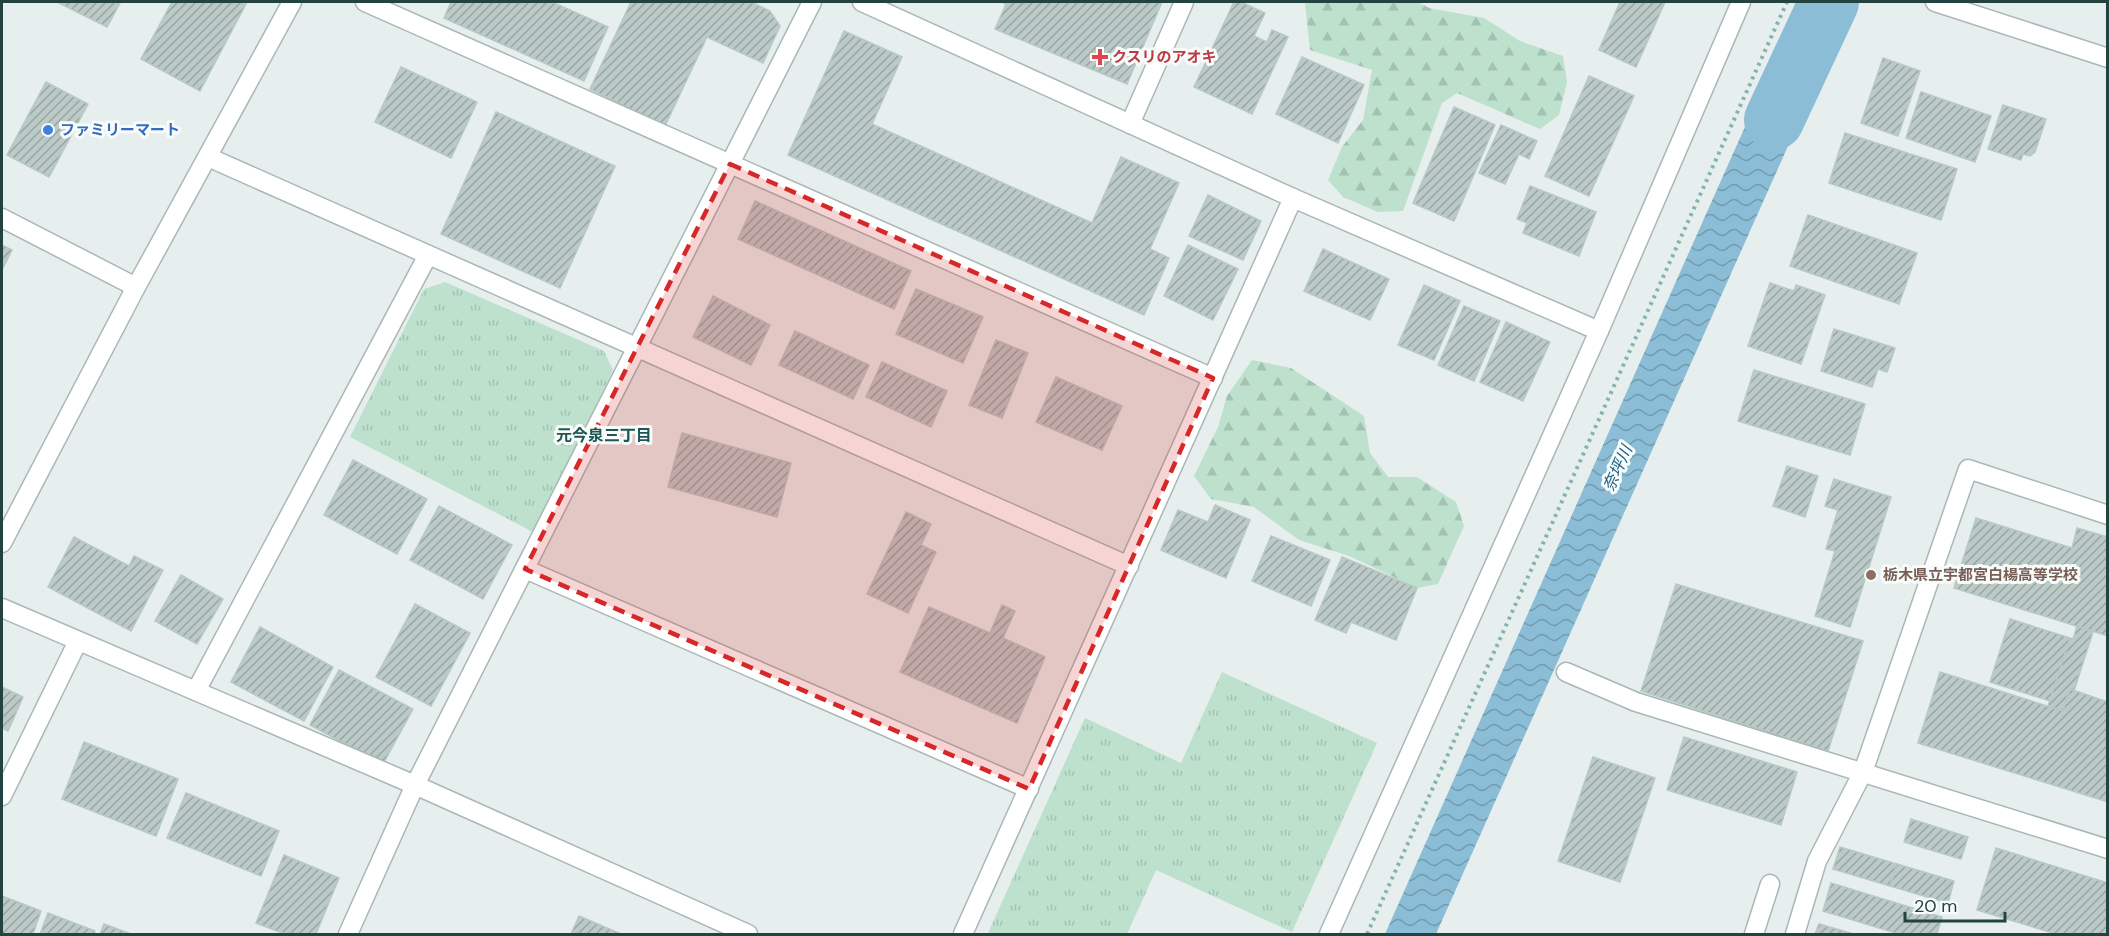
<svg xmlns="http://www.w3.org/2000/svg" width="2109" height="936" viewBox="0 0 2109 936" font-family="'DM Sans','Noto Sans JP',sans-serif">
<defs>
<pattern id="grass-tufts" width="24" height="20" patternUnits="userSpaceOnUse" patternTransform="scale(1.5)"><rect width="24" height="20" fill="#bee1ce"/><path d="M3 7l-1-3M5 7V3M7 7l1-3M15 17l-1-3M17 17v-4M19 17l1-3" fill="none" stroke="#a3c2b2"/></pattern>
<pattern id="forest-firs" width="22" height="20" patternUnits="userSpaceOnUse" patternTransform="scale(1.5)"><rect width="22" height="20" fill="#bee1ce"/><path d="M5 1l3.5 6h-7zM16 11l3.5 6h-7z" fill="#a3c2b2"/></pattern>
<pattern id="water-waves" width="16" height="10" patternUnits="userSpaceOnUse" patternTransform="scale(1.5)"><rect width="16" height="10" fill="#8cbdd6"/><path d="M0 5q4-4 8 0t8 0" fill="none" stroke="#729baf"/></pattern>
<pattern id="building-hatch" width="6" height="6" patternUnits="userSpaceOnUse" patternTransform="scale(1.5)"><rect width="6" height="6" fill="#bbcac6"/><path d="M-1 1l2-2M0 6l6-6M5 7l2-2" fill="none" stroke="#98a6a2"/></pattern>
</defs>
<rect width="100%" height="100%" fill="#e6efed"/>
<g fill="url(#grass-tufts)">
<polygon points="445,282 604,351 613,370 535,533 350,437 424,289"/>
<polygon points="1222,672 1377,743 1292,932 1156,870 1127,934 988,933 1085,718 1181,763"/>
</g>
<g fill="url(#forest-firs)">
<polygon points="1305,2 1418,2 1429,8 1484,18 1520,41 1563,56 1567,82 1559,115 1540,129 1457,93 1442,103 1403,211 1378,212 1343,197 1328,180 1342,147 1363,120 1372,70 1310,50"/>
<polygon points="1252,360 1291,368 1364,416 1370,453 1388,477 1417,477 1456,502 1464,526 1438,584 1417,588 1349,556 1299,540 1254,507 1211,499 1194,476 1218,427 1227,396"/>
</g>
<polygon fill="url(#water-waves)" points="1785,37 1830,52 1436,934 1385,934"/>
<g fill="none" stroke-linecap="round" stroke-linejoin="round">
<polyline stroke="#8cbdd6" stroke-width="60" points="1774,120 1829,2"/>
</g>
<g fill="url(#building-hatch)" stroke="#b7c9c5" stroke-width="1.5">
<polygon points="57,2 116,2 120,3 107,27"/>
<polygon points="172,2 247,2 200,91 141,59"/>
<polygon points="451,2 552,2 608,27 584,81 444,18"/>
<polygon points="631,2 751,2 770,11 780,26 763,63 707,37 665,126 590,89"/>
<polygon points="1001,2 1162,2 1127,84 995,29 1006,4"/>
<polygon points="1234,2 1241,2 1265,13 1254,36 1267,42 1272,30 1288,37 1252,114 1194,87"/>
<polygon points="1620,2 1665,2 1636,67 1599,50"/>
<polygon points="844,31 902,57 872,124 1092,223 1121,157 1179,183 1150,249 1169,258 1144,315 788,155"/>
<polygon points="1302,57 1364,85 1338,143 1276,114"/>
<polygon points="1883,58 1920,71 1898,136 1861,123"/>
<polygon points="401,67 477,102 451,158 375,122"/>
<polygon points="1589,76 1634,96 1589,196 1545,176"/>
<polygon points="46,82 88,104 49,177 7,155"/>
<polygon points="1921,92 1991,116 1975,162 1906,138"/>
<polygon points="2003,105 2046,119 2035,152 2030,156 2023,154 2021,160 1988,149"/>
<polygon points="1454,107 1495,125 1454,221 1413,203"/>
<polygon points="496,112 615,166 560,288 441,234"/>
<polygon points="1501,125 1537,141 1529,159 1519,154 1505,184 1479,173"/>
<polygon points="1845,133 1957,169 1941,220 1829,183"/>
<polygon points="1530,186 1596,212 1579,256 1523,233 1527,223 1517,219"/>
<polygon points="1208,195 1261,221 1243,260 1189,236"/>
<polygon points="755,201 911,271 894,309 738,239"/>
<polygon points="1808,215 1917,253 1899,304 1790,266"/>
<polygon points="2,245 12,250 2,270"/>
<polygon points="1188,245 1238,269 1213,320 1164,296"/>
<polygon points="1323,249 1389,279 1370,320 1304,291"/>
<polygon points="1770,283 1794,291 1796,285 1825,295 1801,364 1748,346"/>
<polygon points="1424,285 1460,301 1434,360 1398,345"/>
<polygon points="916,289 983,317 963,363 896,334"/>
<polygon points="713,296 770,325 751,365 693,337"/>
<polygon points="1464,306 1500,321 1474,381 1438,365"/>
<polygon points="1506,322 1550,342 1523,401 1480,382"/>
<polygon points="1834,329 1895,348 1887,372 1878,369 1872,387 1821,371"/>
<polygon points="795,331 869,365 853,399 779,365"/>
<polygon points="996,340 1028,353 1002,418 969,405"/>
<polygon points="882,362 947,391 931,427 866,397"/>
<polygon points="1754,370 1865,404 1850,455 1738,421"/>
<polygon points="1056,377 1122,406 1102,450 1036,422"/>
<polygon points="682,433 791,463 777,517 668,487"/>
<polygon points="353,460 427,499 397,554 324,515"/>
<polygon points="1787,466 1818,476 1805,517 1773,506"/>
<polygon points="1834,479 1891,497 1850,627 1815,616 1835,551 1826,549 1838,510 1825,506"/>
<polygon points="1215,505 1250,520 1226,578 1161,550 1178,510 1208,522"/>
<polygon points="439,506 512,545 483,599 410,560"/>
<polygon points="906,512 931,524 921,545 936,552 908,613 867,594"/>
<polygon points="1976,518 2072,548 2077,528 2108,537 2108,636 1954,588"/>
<polygon points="1271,536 1330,560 1311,606 1252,581"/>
<polygon points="74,537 129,566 134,556 163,570 131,631 48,587"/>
<polygon points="1342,557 1417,588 1396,640 1351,622 1346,633 1315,620"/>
<polygon points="181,575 223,599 197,644 155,621"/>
<polygon points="1676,584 1863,641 1828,751 1641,691"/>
<polygon points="415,604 470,633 431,706 376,677"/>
<polygon points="1002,605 1015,611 1003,638 1045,657 1017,723 900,672 929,607 990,633"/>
<polygon points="2010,619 2070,638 2050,701 1990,682"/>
<polygon points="2077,626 2093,632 2074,691 2070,689 2063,711 2048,706 2070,638 2073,639"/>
<polygon points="260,627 333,667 304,721 231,682"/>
<polygon points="339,670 413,709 383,764 310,725"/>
<polygon points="1940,672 2063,711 2070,689 2108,702 2108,802 1918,743"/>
<polygon points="2,687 23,697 8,731 2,728"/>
<polygon points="1684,737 1797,772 1781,825 1667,790"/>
<polygon points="84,742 178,779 156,836 62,799"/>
<polygon points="1593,757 1655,778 1620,882 1558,861"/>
<polygon points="186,793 279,831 261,876 167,838"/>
<polygon points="1911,819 1968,837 1961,859 1904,842"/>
<polygon points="1840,847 1897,864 1890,886 1833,869"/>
<polygon points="1996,848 2108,883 2108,934 2056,934 1977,910"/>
<polygon points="284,855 339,878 316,934 285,934 256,923"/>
<polygon points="1897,864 1954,881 1948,903 1890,886"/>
<polygon points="1831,883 1942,917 1937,934 1899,934 1823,911"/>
<polygon points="2,896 41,911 33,934 2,934"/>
<polygon points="48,913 95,931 94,934 40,934"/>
<polygon points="579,916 621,934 571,934"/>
<polygon points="104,924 131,934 100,934"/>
<polygon points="1819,924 1854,934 1815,934"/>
</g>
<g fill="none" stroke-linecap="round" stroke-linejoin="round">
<defs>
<g id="minor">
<polyline points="365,2 1213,378"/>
<polyline points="862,2 1293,198 1599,331"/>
<polyline points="1935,2 2108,58"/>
<polyline points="1130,124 1184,2"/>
<polyline points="208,157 1129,566"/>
<polyline points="2,218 136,287"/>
<polyline points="2,543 136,287 292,2"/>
<polyline points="525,569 1029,789"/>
<polyline points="2,608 415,785 748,934"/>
<polyline points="1566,672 1636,702 2108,849"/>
<polyline points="196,691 428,255"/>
<polyline points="2,796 78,641"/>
<polyline points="348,934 415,785 812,2"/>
<polyline points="963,934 1293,198"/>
<polyline points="1329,934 1599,331 1741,2"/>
<polyline points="1754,934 1770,884"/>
<polyline points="1795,934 1817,861 1863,772 1968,469 2108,515"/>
</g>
</defs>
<use href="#minor" stroke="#a8b8b6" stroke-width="21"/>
<polyline stroke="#85b4ae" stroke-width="4" stroke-dasharray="3 4.5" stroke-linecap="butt" points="1367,934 1787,2"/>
<use href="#minor" stroke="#fff" stroke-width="18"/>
</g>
<path fill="#d62828" fill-opacity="0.2" stroke="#d62828" stroke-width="4.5" stroke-dasharray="12 8" stroke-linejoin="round" d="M730 164 1213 378 1029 789 525 569Z"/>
<path fill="#e0444e" stroke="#f7fbfa" stroke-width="2" d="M1097 48h6v6h6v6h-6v6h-6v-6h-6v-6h6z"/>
<circle fill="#3f7fe0" stroke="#f7fbfa" stroke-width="2" cx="48" cy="130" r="6"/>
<circle fill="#8d6e63" stroke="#f7fbfa" stroke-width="2" cx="1871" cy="575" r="6"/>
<g text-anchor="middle" stroke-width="6" stroke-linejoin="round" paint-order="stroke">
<g font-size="15" font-weight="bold" fill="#be3a42" stroke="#f7fbfa" text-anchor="start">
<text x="1112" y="62">クスリのアオキ</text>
</g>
<g font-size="15" font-weight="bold" fill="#366cbe" stroke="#f7fbfa" text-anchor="start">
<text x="60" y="135">ファミリーマート</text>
</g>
<g font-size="15" font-weight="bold" fill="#785e54" stroke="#f7fbfa" text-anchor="start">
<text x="1883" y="580">栃木県立宇都宮白楊高等学校</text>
</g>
<g font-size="16" font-weight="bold" fill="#1e5653" stroke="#f7fbfa">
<text x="604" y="441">元今泉三丁目</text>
</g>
<g font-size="16" font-style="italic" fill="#1a5d82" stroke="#f7fbfa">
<text transform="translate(1617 468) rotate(-66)" y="6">奈坪川</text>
</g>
</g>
<rect width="2109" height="936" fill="none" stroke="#234340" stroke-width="6"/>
<path d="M1905 912v9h100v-9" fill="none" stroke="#234340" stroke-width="3"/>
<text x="1914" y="912" font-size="18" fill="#234340" stroke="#f7fbfa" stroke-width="4.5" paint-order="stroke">20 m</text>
</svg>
